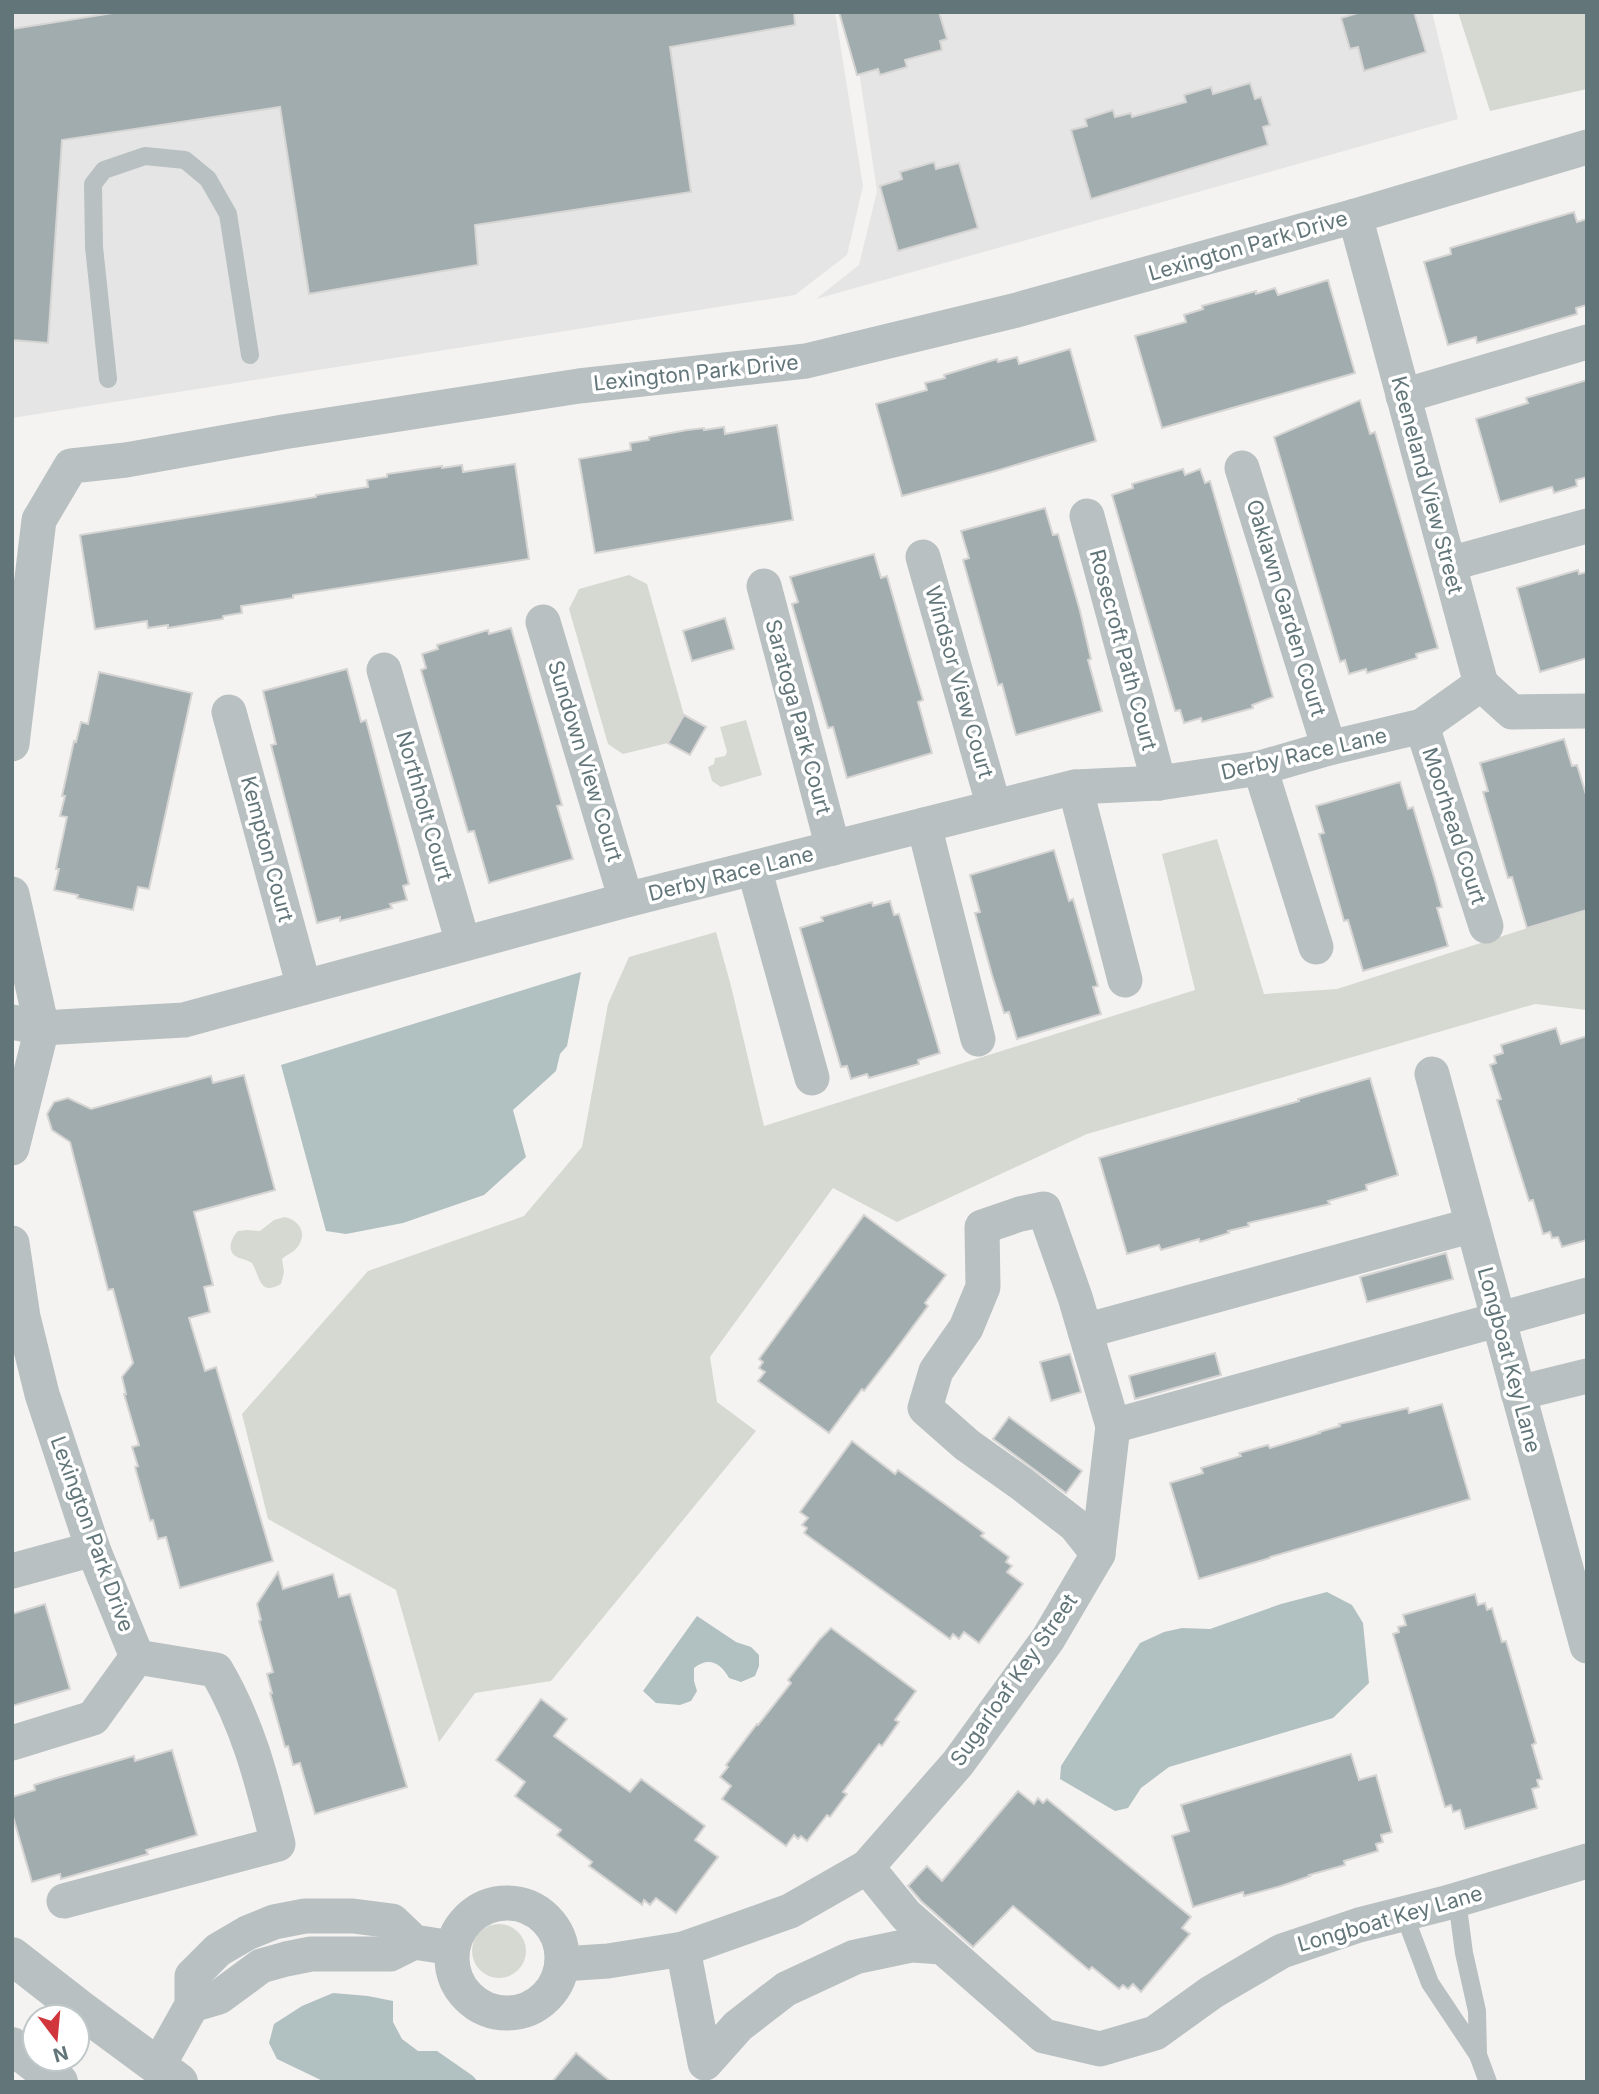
<svg xmlns="http://www.w3.org/2000/svg" width="1599" height="2094" viewBox="0 0 1599 2094" font-family="Inter,sans-serif">
<rect width="100%" height="100%" fill="#f4f3f1"/>
<g fill="#e5e5e5">
<polygon points="12,12 835,12 863,186 847,255 795,295 12,418"/>
<polygon points="850,12 1432,12 1458,119 816,299 859,265 877,191"/>
</g>
<g fill="#d6d9d1">
<polygon points="1458,12 1587,12 1587,89 1490,111"/>
<polygon points="629,575 647,584 684,715 668,743 623,754 608,744 569,609 579,589"/>
<polygon points="746,720 762,775 721,787 712,781 708,767 714,764 715,758 725,756 727,752 720,727"/>
<polygon points="1217,839 1264,994 1337,989 1587,909 1587,1010 1535,1004 1087,1134 897,1222 833,1188 710,1357 717,1402 756,1431 551,1681 475,1693 439,1742 396,1590 268,1519 242,1414 368,1271 524,1216 582,1147 608,1004 629,957 716,932 731,986 764,1126 1195,990 1162,854"/>
<path d="M285 1217C301 1221 308 1235 296 1249 292 1253 286 1255 282 1259L284 1272 281 1284C259 1297 260 1276 252 1263 247 1259 238 1259 234 1255 227 1248 232 1237 238 1231L247 1230 260 1231 274 1220Z"/>
<circle cx="499" cy="1951" r="27"/>
</g>
<g fill="#b1c0c0">
<polygon points="581,972 567,1046 560,1054 556,1071 513,1110 526,1157 484,1195 403,1223 346,1234 326,1231 281,1065"/>
<polygon points="1327,1592 1352,1605 1363,1623 1369,1683 1333,1718 1169,1767 1141,1788 1128,1808 1115,1811 1060,1779 1061,1766 1140,1643 1164,1632 1182,1628 1210,1629 1281,1604"/>
<path d="M697 1616 736 1642 751 1647 759 1655V1666L755 1676 741 1682 729 1678C721 1663 709 1656 694 1668V1681L697 1691 691 1701 680 1705 656 1703 643 1691Z"/>
<polygon points="333,1993 368,1996 393,2001 393,2022 402,2039 418,2051 437,2051 473,2076 478,2082 325,2082 277,2059 269,2043 274,2024 302,2006"/>
</g>
<g fill="#a1acae" stroke="#d6d5d4" stroke-width="2">
<polygon points="119,12 794,12 795,25 670,47 691,192 475,225 478,265 309,294 280,107 62,140 48,343 12,340 12,29"/>
<polygon points="839,12 939,12 947,39 940,41 942,50 905,60 907,67 880,75 878,69 857,75"/>
<polygon points="1361,12 1414,12 1426,52 1364,71 1358,47 1350,49 1341,18"/>
<polygon points="1250,83 1255,99 1261,97 1270,125 1263,127 1268,145 1091,199 1071,130 1087,126 1085,119 1113,110 1115,117 1131,113 1132,117 1186,102 1184,95 1211,87 1213,94"/>
<polygon points="934,162 936,169 959,163 978,228 898,251 880,186 902,179 900,172"/>
<polygon points="1574,212 1577,222 1587,219 1587,305 1576,308 1577,314 1516,332 1477,343 1476,337 1448,345 1424,262 1451,254 1450,248"/>
<polygon points="1328,280 1355,373 1162,428 1135,336 1186,322 1184,315 1203,309 1202,306 1256,291 1256,294 1275,288 1278,295"/>
<polygon points="1070,349 1096,441 992,472 902,496 876,404 927,390 925,383 945,378 944,375 997,359 998,362 1017,357 1019,364"/>
<polygon points="1587,380 1587,477 1576,480 1577,486 1554,493 1552,487 1500,502 1476,419 1528,403 1526,398"/>
<polygon points="1360,400 1370,434 1375,432 1438,648 1416,654 1417,658 1367,673 1366,669 1349,674 1345,660 1340,662 1274,437"/>
<polygon points="777,425 793,520 595,553 579,459 631,450 630,443 649,440 649,437 687,430 704,428 704,430 724,427 725,434"/>
<polygon points="515,464 529,559 293,595 293,598 241,606 242,613 223,616 223,619 204,622 168,628 168,625 148,628 147,621 95,629 80,535 316,497 316,495 368,487 367,480 387,477 387,474 442,466 442,468 462,465 463,472"/>
<polygon points="1183,469 1185,475 1200,469 1205,483 1210,481 1273,697 1252,705 1253,708 1202,722 1201,718 1184,723 1180,710 1175,711 1112,495 1133,488 1132,484"/>
<polygon points="1045,508 1053,535 1058,534 1080,611 1091,659 1088,660 1102,711 1016,735 1002,684 998,685 963,560 969,558 961,531"/>
<polygon points="874,554 881,578 887,576 909,653 923,700 918,702 932,753 847,778 833,727 828,728 792,604 798,602 790,577"/>
<polygon points="1578,570 1579,574 1587,572 1587,658 1540,672 1517,588"/>
<polygon points="725,618 734,649 692,661 683,631"/>
<polygon points="511,628 562,805 557,806 573,859 489,883 474,831 468,832 421,670 426,668 422,654 438,649 437,645 488,630 489,634"/>
<polygon points="347,669 361,722 366,720 409,884 403,886 407,900 390,904 392,908 340,921 340,917 317,923 271,745 276,744 263,691"/>
<polygon points="99,672 192,693 149,889 138,887 133,910 77,898 78,895 54,890 59,869 56,869 67,817 60,816 65,796 62,796 74,741 76,742 81,722 88,724"/>
<polygon points="684,715 706,727 690,755 668,743"/>
<polygon points="1564,739 1572,766 1577,765 1587,798 1587,910 1527,928 1512,877 1508,878 1483,792 1488,791 1480,763"/>
<polygon points="1400,782 1408,809 1413,807 1436,884 1442,907 1437,908 1448,946 1363,971 1348,920 1344,921 1319,834 1324,833 1316,806"/>
<polygon points="1054,850 1069,901 1073,899 1098,986 1093,987 1101,1014 1017,1039 1009,1012 1004,1013 992,975 975,913 980,912 970,875"/>
<polygon points="890,901 894,915 899,914 940,1053 918,1060 919,1064 869,1078 867,1074 851,1079 847,1066 841,1067 800,928 823,921 821,917 872,902 873,906"/>
<polygon points="1556,1028 1561,1044 1587,1036 1587,1240 1562,1247 1558,1237 1552,1238 1550,1232 1543,1234 1533,1200 1529,1201 1497,1100 1501,1099 1490,1065 1496,1063 1494,1056 1503,1053 1501,1045"/>
<polygon points="244,1075 275,1190 194,1212 213,1285 204,1287 210,1312 189,1318 205,1371 216,1367 273,1561 180,1588 166,1537 158,1539 153,1520 150,1521 135,1467 138,1466 132,1447 139,1445 124,1394 126,1394 122,1377 133,1363 113,1289 108,1290 70,1142 52,1130 47,1114 54,1102 68,1098 91,1109 211,1076 213,1083"/>
<polygon points="1370,1078 1398,1175 1366,1185 1367,1190 1328,1201 1330,1204 1248,1223 1249,1226 1228,1231 1229,1233 1200,1242 1199,1239 1161,1250 1159,1245 1127,1254 1099,1158 1299,1101 1298,1099"/>
<polygon points="864,1215 946,1275 925,1303 928,1306 894,1352 864,1391 862,1389 829,1433 758,1381 765,1372 759,1368 763,1362 759,1359"/>
<polygon points="1446,1253 1453,1279 1367,1302 1360,1277"/>
<polygon points="1215,1353 1221,1375 1135,1399 1129,1376"/>
<polygon points="1070,1354 1081,1392 1051,1401 1040,1362"/>
<polygon points="1442,1404 1470,1499 1270,1557 1270,1558 1199,1579 1170,1483 1203,1473 1201,1468 1241,1456 1239,1453 1268,1445 1270,1448 1320,1433 1319,1432 1340,1426 1339,1424 1408,1408 1409,1413"/>
<polygon points="1009,1417 1082,1471 1066,1493 993,1439"/>
<polygon points="852,1441 895,1474 898,1470 953,1510 984,1533 981,1536 1009,1557 1006,1562 1012,1566 1007,1572 1023,1584 979,1643 964,1632 959,1639 953,1634 950,1639 804,1533 807,1528 802,1525 808,1518 800,1512"/>
<polygon points="278,1572 283,1589 333,1574 339,1597 350,1594 407,1787 315,1814 300,1763 293,1765 288,1746 285,1747 270,1693 272,1693 267,1674 273,1672 259,1621 261,1620 257,1604"/>
<polygon points="1475,1594 1478,1605 1485,1603 1487,1610 1492,1608 1502,1642 1506,1641 1536,1743 1532,1745 1542,1779 1537,1780 1539,1787 1532,1789 1537,1808 1465,1829 1460,1810 1453,1812 1451,1805 1445,1807 1393,1634 1399,1632 1398,1627 1406,1625 1403,1615"/>
<polygon points="45,1604 70,1689 12,1706 12,1614"/>
<polygon points="831,1628 916,1691 895,1720 899,1722 882,1746 879,1744 843,1792 847,1794 830,1817 827,1815 807,1841 801,1836 798,1839 794,1835 786,1846 722,1799 731,1786 720,1777 728,1767 726,1765 757,1724 758,1725 791,1683 788,1680 820,1639"/>
<polygon points="541,1699 567,1719 554,1736 630,1792 641,1779 705,1826 695,1840 718,1857 676,1913 656,1898 650,1905 644,1900 642,1905 589,1866 592,1862 557,1835 561,1830 515,1796 525,1782 496,1760"/>
<polygon points="172,1750 197,1835 146,1850 148,1854 61,1879 60,1874 32,1882 12,1813 12,1797 35,1790 34,1785 57,1778 134,1756 135,1761"/>
<polygon points="1351,1754 1359,1780 1376,1775 1392,1832 1381,1835 1383,1842 1376,1844 1378,1851 1344,1861 1345,1865 1309,1875 1310,1876 1281,1886 1244,1896 1243,1892 1193,1907 1172,1836 1189,1831 1181,1805"/>
<polygon points="1018,1791 1034,1804 1038,1798 1043,1803 1047,1799 1191,1917 1182,1928 1190,1934 1141,1992 1133,1984 1128,1989 1123,1985 1119,1989 1092,1967 1089,1970 1013,1906 973,1947 921,1901 908,1886 927,1866 942,1881"/>
<polygon points="576,2053 611,2082 552,2082"/>
</g>
<g fill="none" stroke-linecap="round" stroke-linejoin="round">
<g stroke="#b9c0c1" stroke-width="18">
<polyline points="108,379 94,247 93,184 104,170 145,156 185,160 208,179 228,214 250,355"/>
<polyline points="1457,1900 1464,1953 1477,2011 1478,2055"/>
<polyline points="1404,1914 1430,1983 1478,2055 1488,2082"/>
</g>
<g stroke="#b9c0c1" stroke-width="35">
<polyline points="1403,396 1587,342"/>
<polyline points="1242,468 1329,748"/>
<polyline points="1087,516 1159,783"/>
<polyline points="923,557 994,807"/>
<polyline points="1449,564 1587,526"/>
<polyline points="764,586 833,848"/>
<polyline points="543,622 626,900"/>
<polyline points="384,670 463,943"/>
<polyline points="1481,684 1512,712 1587,711"/>
<polyline points="229,712 304,987"/>
<polyline points="1422,726 1486,926"/>
<polyline points="12,744 39,520 71,466 126,460 283,432 579,386 806,361 1017,310 1355,216 1587,147"/>
<polyline points="1260,768 1316,947"/>
<polyline points="1075,787 1125,980"/>
<polyline points="924,825 978,1039"/>
<polyline points="754,868 812,1078"/>
<polyline points="12,894 42,1028 12,1148"/>
<polyline points="12,1022 42,1028 184,1020 626,900 1075,787 1159,783 1260,768 1329,748 1422,726 1481,684 1355,216"/>
<polyline points="1432,1074 1587,1646"/>
<polyline points="12,1243 23,1317 42,1394 93,1549 137,1657"/>
<polyline points="1085,1331 1473,1225"/>
<polyline points="1518,1393 1587,1376"/>
<polyline points="1098,1554 1075,1525 1022,1484 967,1445 925,1408 936,1371 966,1328 983,1287 982,1227 1020,1214 1044,1209 1075,1297 1113,1426"/>
<polyline points="12,1571 93,1549"/>
<polyline points="12,1743 93,1718 137,1657"/>
<polyline points="867,1867 906,1915 1044,2036 1100,2049 1155,2033 1212,1992 1282,1951 1359,1925 1446,1903 1587,1861"/>
<path d="M64 1901 278 1844C262 1781 249 1726 216 1670L137 1657"/>
<circle cx="507" cy="1958" r="55"/>
<polyline points="683,1949 705,2063 738,2026 786,1989 855,1957 912,1945 942,1947"/>
<polyline points="562,1964 608,1961 683,1949 790,1911 867,1867 958,1763 1048,1639 1098,1554 1113,1426 1587,1295"/>
<polyline points="192,2005 219,1997 261,1966 286,1959 311,1954 390,1954 414,1942"/>
<polyline points="158,2066 192,2005 192,1976 218,1950 247,1933 274,1922 305,1916 353,1916 392,1921 414,1942 452,1948"/>
</g>
<g stroke="#b9c0c1" stroke-width="38">
<polyline points="12,1956 80,2009 179,2082"/>
<polyline points="12,2046 59,2082"/>
</g>
</g>
<g text-anchor="middle" stroke-width="7" stroke-linejoin="round" paint-order="stroke">
<g font-size="21" fill="#62767a" stroke="#fff">
<text transform="translate(1248 246) rotate(-16)" y="7">Lexington Park Drive</text>
<text transform="translate(696 373) rotate(-6)" y="7">Lexington Park Drive</text>
<text transform="translate(1427 485) rotate(75)" y="7">Keeneland View Street</text>
<text transform="translate(1286 608) rotate(73)" y="7">Oaklawn Garden Court</text>
<text transform="translate(1123 650) rotate(75)" y="7">Rosecroft Path Court</text>
<text transform="translate(959 682) rotate(74)" y="7">Windsor View Court</text>
<text transform="translate(798 717) rotate(75)" y="7">Saratoga Park Court</text>
<text transform="translate(1304 754) rotate(-13)" y="7">Derby Race Lane</text>
<text transform="translate(585 761) rotate(73)" y="7">Sundown View Court</text>
<text transform="translate(424 806) rotate(74)" y="7">Northholt Court</text>
<text transform="translate(1454 826) rotate(72)" y="7">Moorhead Court</text>
<text transform="translate(267 849) rotate(75)" y="7">Kempton Court</text>
<text transform="translate(731 874) rotate(-14)" y="7">Derby Race Lane</text>
<text transform="translate(1509 1360) rotate(75)" y="7">Longboat Key Lane</text>
<text transform="translate(92 1534) rotate(70)" y="7">Lexington Park Drive</text>
<text transform="translate(1014 1680) rotate(-55)" y="7">Sugarloaf Key Street</text>
<text transform="translate(1390 1919) rotate(-16)" y="7">Longboat Key Lane</text>
</g>
</g>
<rect width="1599" height="2094" fill="none" stroke="#62767a" stroke-width="28"/>
<g transform="translate(56 2038) rotate(164)"><circle r="33" fill="#ffffff" stroke="#c0c8ca" stroke-width="2"/>
<path d="M0-5L12 26L0 18L-12 26Z" fill="#d0363c"/>
<text y="-10" font-size="19" font-weight="bold" text-anchor="middle" fill="#62767a">N</text>
</g>
</svg>
